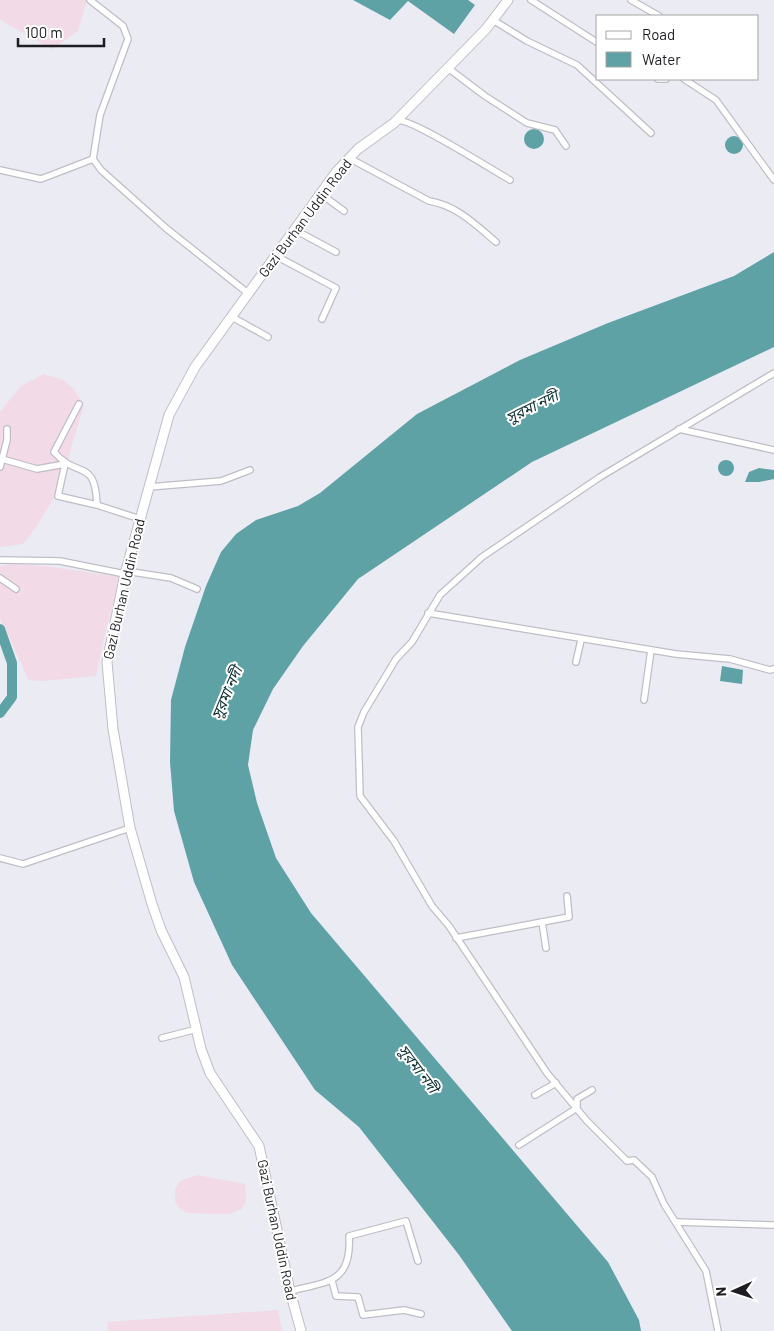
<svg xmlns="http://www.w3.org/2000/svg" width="774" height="1331" viewBox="0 0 774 1331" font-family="Barlow,'Noto Sans Bengali',sans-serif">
<rect width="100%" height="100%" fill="#ebebf4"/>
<g fill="#f2dae6">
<polygon points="0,0 87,0 78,31 52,49 2,21 0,19"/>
<polygon points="44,374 63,380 74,389 84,406 72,444 65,479 37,526 23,544 0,547 0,412 21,386"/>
<polygon points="13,564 52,567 121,577 105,633 96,676 43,681 29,680 0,618 0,566"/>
<polygon points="197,1175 245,1184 246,1201 242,1209 230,1214 213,1214 188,1213 180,1209 175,1201 175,1190 180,1181"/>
<polygon points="278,1310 282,1331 108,1331 107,1322"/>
</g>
<g fill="#5ea2a6">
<polygon points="353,0 468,0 475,5 454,34 408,1 390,20"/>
<circle cx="534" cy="139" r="10"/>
<circle cx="734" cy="145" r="9"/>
<polygon points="774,252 774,347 532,462 358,579 303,646 273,689 253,730 248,765 257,803 276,858 311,913 608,1262 639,1320 641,1331 512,1331 459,1255 359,1127 315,1090 232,965 194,882 174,811 170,762 171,700 185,647 206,586 221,552 236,534 256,520 298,506 320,493 417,414 520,360 608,323 734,276"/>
<circle cx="726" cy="468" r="8"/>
<polygon points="759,468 774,470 774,479 759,482 745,482 749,472"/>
<polygon points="722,666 743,670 742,684 720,681"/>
</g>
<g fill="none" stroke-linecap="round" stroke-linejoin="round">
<polyline stroke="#5ea2a6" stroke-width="10" points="0,629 12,663 12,697 0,713"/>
<defs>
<g id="street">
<polyline points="90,0 123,26 128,39 100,115 93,159 101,170 167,229 249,294"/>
<polyline points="531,0 598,43"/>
<polyline points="631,0 659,16"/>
<polyline points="493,20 527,41 577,65 651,133"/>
<polyline points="448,68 485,96 527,123 555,130 566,146"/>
<polyline points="658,79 666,79"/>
<polyline points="684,79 716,100 774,180"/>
<path d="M397 121C408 116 494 171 510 180"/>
<path d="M349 158 429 201C456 205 476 225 496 242"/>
<polyline points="0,170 41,179 93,159"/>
<polyline points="321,194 344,211"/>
<polyline points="295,230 336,252"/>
<polyline points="276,256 336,288 322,319"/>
<polyline points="232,317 268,337"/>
<path d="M79 404 54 452C78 480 95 457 97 505L140 519"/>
<polyline points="679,429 774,450"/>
<polyline points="2,459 37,469 65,464"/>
<polyline points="65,464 58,496 97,505"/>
<polyline points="0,467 7,440 7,429"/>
<polyline points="149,487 221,481 250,470"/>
<polyline points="0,560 60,561 125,574"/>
<polyline points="126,571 171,578 197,589"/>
<polyline points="0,578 16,589"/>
<polyline points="428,613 676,654 730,659 770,670 774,669"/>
<polyline points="576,662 581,640"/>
<polyline points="644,700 651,650"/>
<polyline points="0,858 23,864 130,828"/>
<polyline points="542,922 546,948"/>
<polyline points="456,938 569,917 567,896"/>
<polyline points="162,1038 197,1029"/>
<polyline points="535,1095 556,1083"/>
<polyline points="519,1145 577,1108 577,1099 592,1090"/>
<polyline points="676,1222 774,1225"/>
<polyline points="332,1281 336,1296 358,1297 363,1315 404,1310 421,1314"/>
<path d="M290 1291C327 1282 352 1283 349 1236L406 1221 418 1261"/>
<polyline points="718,1331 706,1271 664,1204 652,1177 634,1160 627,1161 587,1121 547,1073 449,926 432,906 394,841 360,796 358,727 364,712 396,659 412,642 440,595 482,557 600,477 774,373"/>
</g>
<polyline id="secondary" points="301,1331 290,1291 259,1146 210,1073 201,1049 184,977 161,930 152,904 130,828 113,729 107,662 125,574 169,415 195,367 337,171 358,149 394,123 486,29 508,0"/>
</defs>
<use href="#street" stroke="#bfbec7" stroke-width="8"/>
<use href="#secondary" stroke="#bfbec7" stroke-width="11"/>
<use href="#street" stroke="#fff" stroke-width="5.5"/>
<use href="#secondary" stroke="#fff" stroke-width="9"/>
</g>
<g text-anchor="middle" stroke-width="4" stroke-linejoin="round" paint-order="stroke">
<g font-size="14" fill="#1e1d21" stroke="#fff">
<text transform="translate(305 218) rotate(-53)" y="5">Gazi Burhan Uddin Road</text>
<text transform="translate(124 589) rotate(-77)" y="5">Gazi Burhan Uddin Road</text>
<text transform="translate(277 1230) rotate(78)" y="5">Gazi Burhan Uddin Road</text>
</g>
<g font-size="15" font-style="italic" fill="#0e3133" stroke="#fff">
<text transform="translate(532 407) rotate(-26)" y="5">সুরমা নদী</text>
<text transform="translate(227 693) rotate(-67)" y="5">সুরমা নদী</text>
<text transform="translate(418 1069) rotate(53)" y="5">সুরমা নদী</text>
</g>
</g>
<rect x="596" y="15" width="162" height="65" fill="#ffffff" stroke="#a5a5a6"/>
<rect x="606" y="31" width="25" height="8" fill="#ffffff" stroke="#a5a5a6"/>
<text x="642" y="40" font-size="15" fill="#1e1d21">Road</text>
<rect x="606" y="52" width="25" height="15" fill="#5ea2a6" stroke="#a5a5a6"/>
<text x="642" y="65" font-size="15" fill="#1e1d21">Water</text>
<g transform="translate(734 1291) rotate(267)" stroke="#ffffff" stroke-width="4" paint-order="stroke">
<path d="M0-4L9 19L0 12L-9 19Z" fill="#1e1d21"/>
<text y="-8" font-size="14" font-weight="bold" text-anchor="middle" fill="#1e1d21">N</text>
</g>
<path d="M18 38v8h86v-8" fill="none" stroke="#1e1d21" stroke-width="2.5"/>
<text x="25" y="38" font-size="15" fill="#1e1d21" stroke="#ffffff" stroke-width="4" paint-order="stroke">100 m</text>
</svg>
